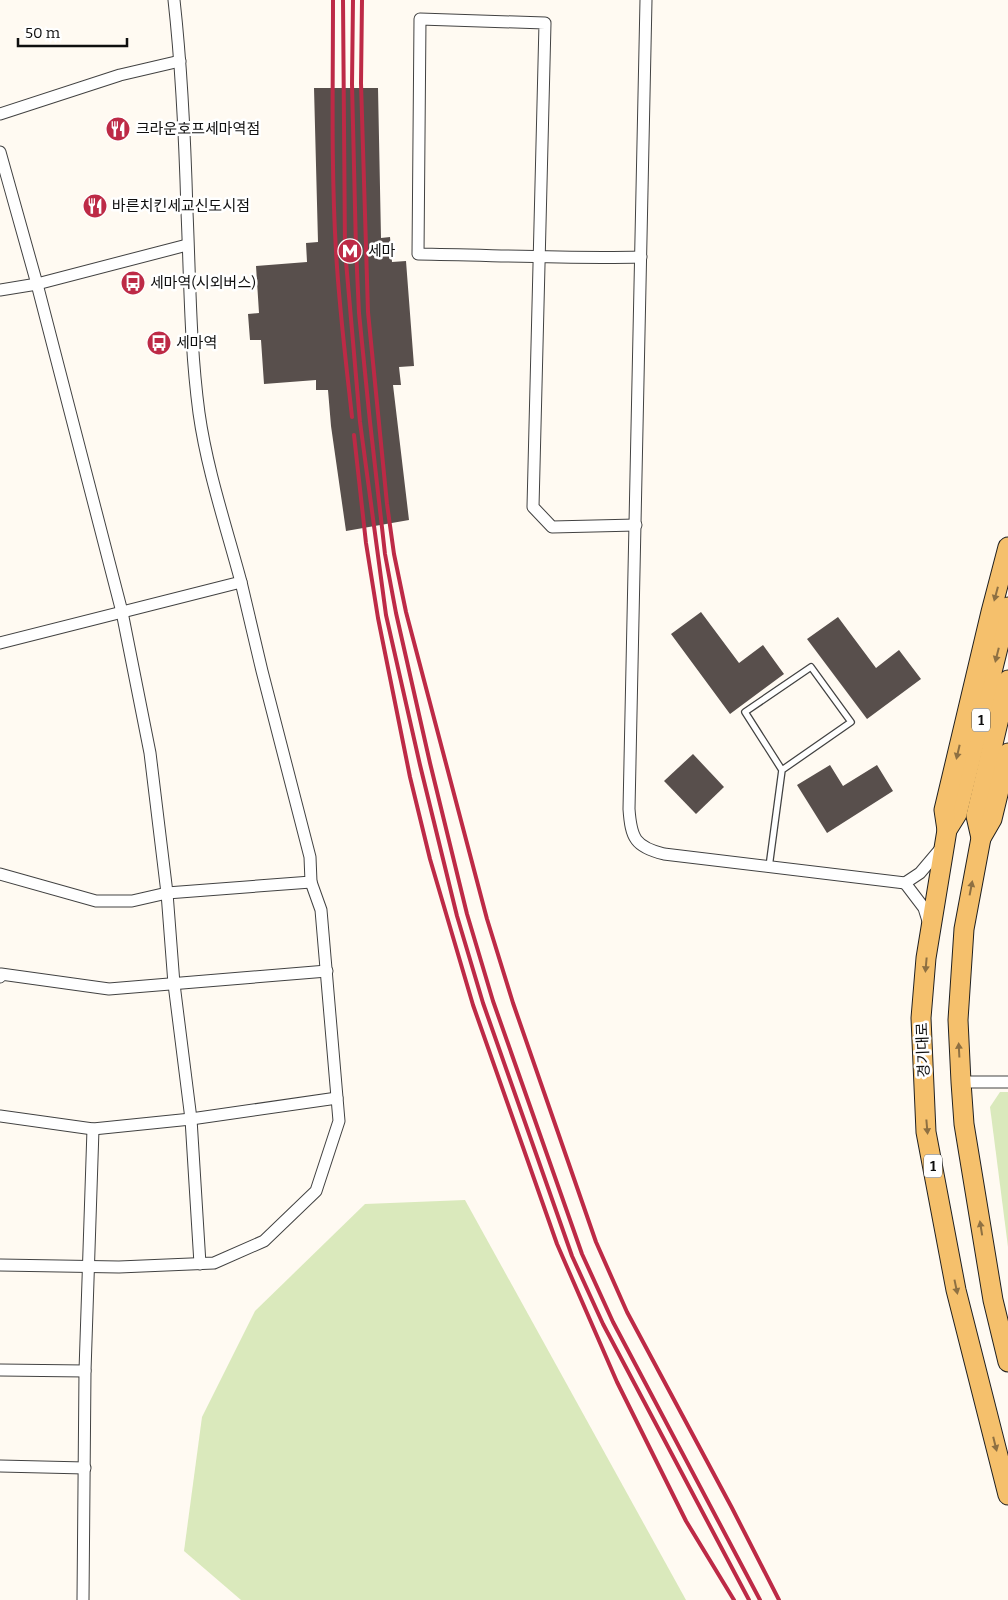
<svg xmlns="http://www.w3.org/2000/svg" width="1008" height="1600" viewBox="0 0 1008 1600" font-family="Bitter,'Noto Sans KR',serif">
<rect width="100%" height="100%" fill="#fffaf2"/>
<g fill="#dae9bc">
<polygon points="1000,1092 1008,1092 1008,1247 990,1107"/>
<polygon points="465,1200 686,1600 241,1600 184,1551 202,1417 255,1311 365,1204"/>
</g>
<g fill="#584f4c">
<polygon points="314,88 378,88 381,238 390,237 392,262 406,261 414,366 399,367 401,385 393,385 409,520 346,531 331,426 328,390 316,390 316,380 264,384 261,340 250,340 248,314 259,313 256,266 307,262 306,243 318,242"/>
<polygon points="701,612 739,663 763,645 784,674 730,714 671,634"/>
<polygon points="838,617 876,668 899,650 921,679 867,719 807,639"/>
<polygon points="693,754 724,787 696,814 664,781"/>
<polygon points="830,765 843,786 877,765 893,791 827,833 797,785"/>
</g>
<g fill="none" stroke-linecap="round" stroke-linejoin="round">
<defs>
<polyline id="lane" points="769,867 782,770 745,712 811,667 851,722 782,770"/>
<g id="street">
<path d="M646 0 629 809C631 838 635 847 664 854L905 883 920 873 942 847"/>
<polyline points="0,114 120,75 180,61"/>
<polyline points="0,152 37,284 122,612 150,753 167,893 174,984 191,1119 200,1264"/>
<polyline points="0,290 37,284 187,245"/>
<path d="M636 525 552 527 533 507 545 23 420 19 418 254C492 255 567 259 641 257"/>
<path d="M0 643 241 582C226 526 207 470 199 413 190 346 190 279 187 212 185 141 182 71 174 0"/>
<polyline points="0,874 96,901 132,901 167,893 311,882 310,857 262,671 241,582"/>
<polyline points="905,883 924,908 929,924"/>
<polyline points="0,977 1,974 109,989 327,971"/>
<polyline points="961,1082 1008,1082"/>
<polyline points="0,1116 93,1129 191,1119 337,1098"/>
<polyline points="0,1265 119,1267 214,1263 264,1241 316,1191 339,1121 321,910 311,882"/>
<polyline points="0,1370 85,1371"/>
<polyline points="0,1466 85,1468"/>
<polyline points="83,1600 85,1371 93,1129"/>
</g>
<g id="primary">
<polyline points="1008,607 957,814 947,830 926,958 921,1018 926,1132 956,1290 1008,1495"/>
<polyline points="1008,680 976,816 981,838 964,929 958,1020 961,1082 964,1124 993,1300 1008,1362"/>
<polyline points="947,830 944,810 991,612 1008,547"/>
<polyline points="981,838 992,819 1008,753"/>
</g>
</defs>
<use href="#lane" stroke="#424242" stroke-width="8"/>
<use href="#street" stroke="#424242" stroke-width="13"/>
<use href="#primary" stroke="#202020" stroke-width="21"/>
<use href="#lane" stroke="#fff" stroke-width="5.5"/>
<use href="#street" stroke="#fff" stroke-width="11"/>
<use href="#primary" stroke="#f5c06c" stroke-width="19"/>
<g stroke="#bd2a46" stroke-width="4">
<path d="M333 0C333 83 331 168 336 251 339 307 346 362 352 417"/>
<polyline points="343,0 345,250 360,422 386,615 420,765 457,916 483,1003 572,1256 603,1324 749,1600"/>
<polyline points="353,0 352,84 356,249 359,313 370,422 385,554 396,613 430,763 467,914 493,1001 582,1254 613,1322 760,1600"/>
<polyline points="362,0 361,83 368,312 387,504 394,554 406,612 487,919 513,1003 596,1242 627,1312 732,1508 779,1600"/>
<polyline points="354,435 366,543 378,618 410,777 430,859 473,1005 557,1244 617,1382 686,1521 734,1600"/>
</g>
</g>
<defs><path id="oneway-solid" d="M-6-.8H1V-3.2L6.5 0L1 3.2V.8H-6Z" transform="scale(1.25)"/></defs>
<g fill="#8e7042">
<use href="#oneway-solid" transform="translate(996 594) rotate(105)"/>
<use href="#oneway-solid" transform="translate(997 655) rotate(104)"/>
<use href="#oneway-solid" transform="translate(958 752) rotate(103)"/>
<use href="#oneway-solid" transform="translate(971 888) rotate(-79)"/>
<use href="#oneway-solid" transform="translate(926 965) rotate(95)"/>
<use href="#oneway-solid" transform="translate(959 1050) rotate(-93)"/>
<use href="#oneway-solid" transform="translate(927 1127) rotate(85)"/>
<use href="#oneway-solid" transform="translate(981 1228) rotate(-99)"/>
<use href="#oneway-solid" transform="translate(956 1287) rotate(78)"/>
<use href="#oneway-solid" transform="translate(995 1444) rotate(76)"/>
</g>
<defs>
<symbol id="restaurant-disc" viewBox="-11 -11 22 22"><circle r="9.5" fill="#bd2a46" stroke="#fff"/><path d="M-5-6h1v4h1v-4h1v4h1v-4h1v5L-1.5 .5V6h-2V.5L-5-1ZM5-6V6H3V1.5H1.5Q1.5-4 5-6Z" fill="#fff"/></symbol>
<symbol id="metro-disc" viewBox="-11 -11 22 22"><circle r="9.5" fill="#bd2a46" stroke="#fff"/><path d="M-5.5 5V-5H-3L0 0L3-5H5.5V5H3V-.5L0 4L-3-.5V5Z" fill="#fff"/></symbol>
<symbol id="bus-disc" viewBox="-11 -11 22 22"><circle r="9.5" fill="#bd2a46" stroke="#fff"/><path d="M-5-6H5V4H4V6H2V4H-2V6H-4V4H-5ZM-3.5-4V0h7V-4ZM-3.5 1.2v1.5H-2V1.2ZM2 1.2v1.5H3.5V1.2Z" fill="#fff"/></symbol>
</defs>
<g fill-rule="evenodd">
<use href="#restaurant-disc" x="104" y="115" width="28" height="28"/>
<use href="#restaurant-disc" x="81" y="192" width="28" height="28"/>
<use href="#metro-disc" x="336" y="237" width="28" height="28"/>
<use href="#bus-disc" x="119" y="269" width="28" height="28"/>
<use href="#bus-disc" x="145" y="329" width="28" height="28"/>
</g>
<g text-anchor="middle" stroke-width="5" stroke-linejoin="round" paint-order="stroke">
<g fill="#fff" stroke="#575757" stroke-width="1">
<rect x="972" y="708.5" width="18" height="23" rx="4"/>
<rect x="924" y="1154.5" width="18" height="23" rx="4"/>
</g>
<g font-size="14" font-weight="bold" fill="#0f0f0f">
<text x="981" y="725">1</text>
<text x="933" y="1171">1</text>
</g>
<g font-size="15" fill="#0f0f0f" stroke="#fff" text-anchor="start">
<text x="136" y="134">크라운호프세마역점</text>
<text x="112" y="211">바른치킨세교신도시점</text>
<text x="368" y="256">세마</text>
<text x="150" y="288">세마역(시외버스)</text>
<text x="176" y="348">세마역</text>
</g>
<g font-size="15" fill="#0f0f0f" stroke="#fff">
<text transform="translate(923 1050) rotate(-92)" y="5">경기대로</text>
</g>
</g>
<path d="M18 38v8h109v-8" fill="none" stroke="#0f0f0f" stroke-width="2.5"/>
<text x="25" y="38" font-size="15" fill="#0f0f0f" stroke="#ffffff" stroke-width="4" paint-order="stroke">50 m</text>
</svg>
